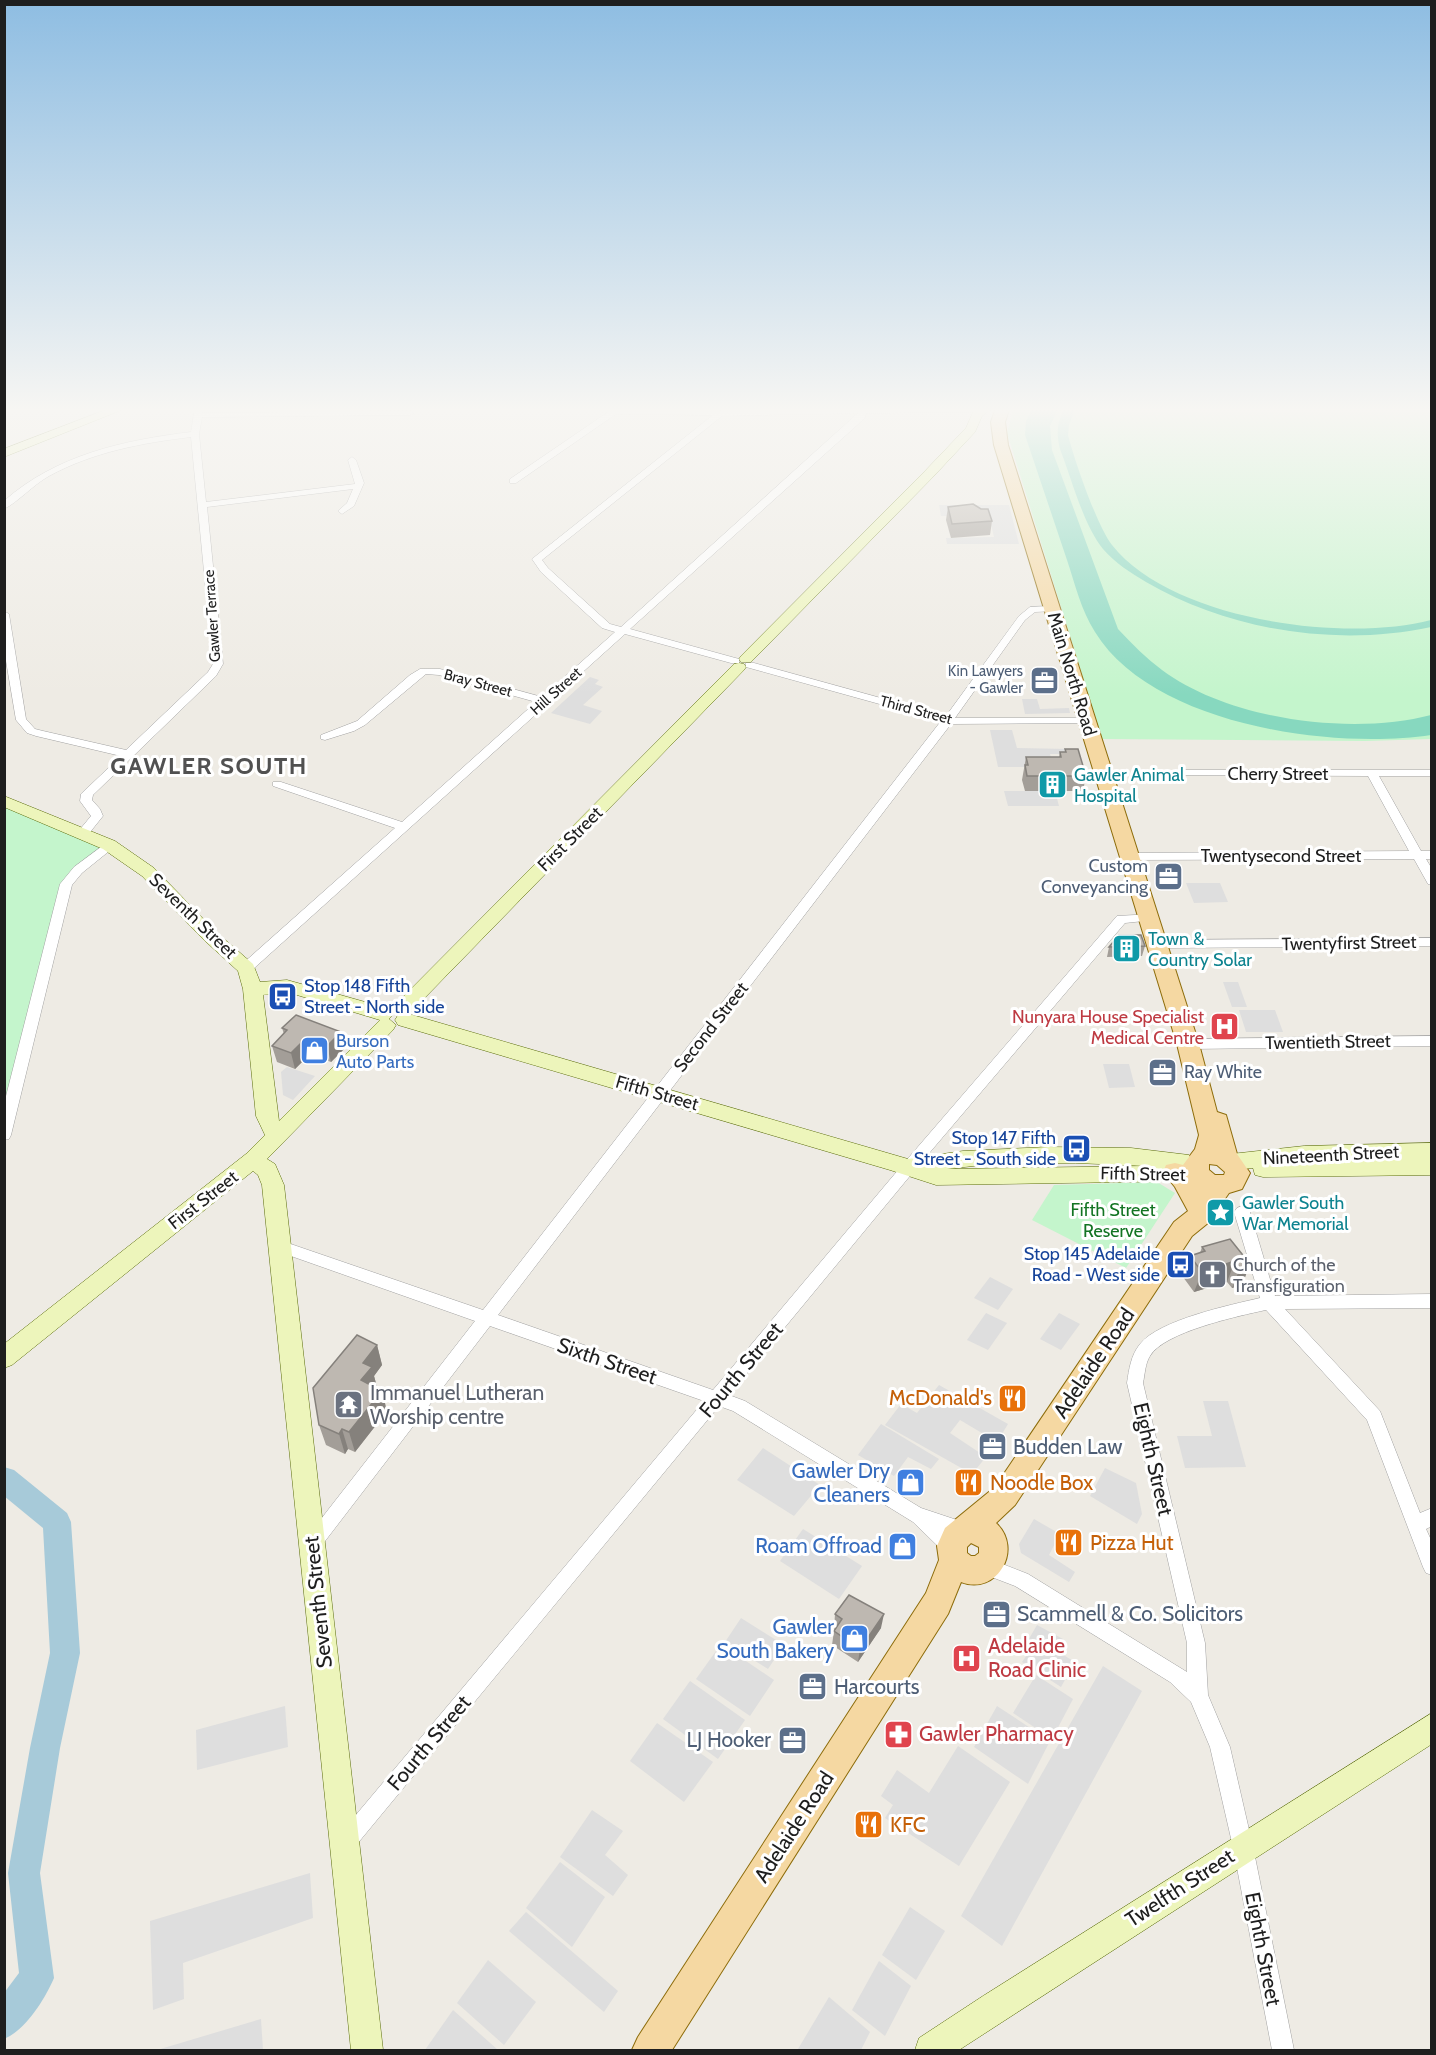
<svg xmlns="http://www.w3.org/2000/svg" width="1436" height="2055" viewBox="0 0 1436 2055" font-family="Cabin,sans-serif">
<rect width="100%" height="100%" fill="#eeebe4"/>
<g fill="#c4f5cc">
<polygon points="1014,407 1431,407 1431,739 1365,741 1102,739 1007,433"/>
<polygon points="5,801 109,845 70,877 5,1135"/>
<polygon points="1157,1182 1175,1193 1126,1268 1032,1220 1054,1185"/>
</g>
<g fill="#87d8bf">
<path d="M1033 407H1059L1050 426 1052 450 1118 629C1132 644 1146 658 1162 670 1229 720 1352 736 1431 715V735C1332 750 1152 725 1095 632 1081 610 1075 584 1067 560 1053 518 1039 477 1025 435L1026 421Z"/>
<path d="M1065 407H1076L1069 425 1068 435C1074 459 1097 526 1112 545 1171 620 1344 643 1431 620V627C1337 647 1230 631 1146 582 1131 573 1115 563 1103 549 1083 524 1072 480 1060 449 1056 433 1057 422 1065 407Z"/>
</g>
<g fill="#dedede">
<polygon points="939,505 1009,505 1019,544 947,544 946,538 994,537 989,516 941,516"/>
<polygon points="590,677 599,680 595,684 603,687 583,705 602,711 590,724 551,713"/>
<polygon points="1022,699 1037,699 1040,709 1069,708 1070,713 1025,714"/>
<polygon points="990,730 1012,730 1017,748 1070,749 1072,754 1050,754 1054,767 998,767"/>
<polygon points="1004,791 1055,791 1059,806 1008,806"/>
<polygon points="1186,883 1220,883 1228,902 1194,903"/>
<polygon points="1223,982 1238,982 1247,1007 1232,1007"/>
<polygon points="1239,1010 1275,1010 1283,1032 1246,1032"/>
<polygon points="1103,1064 1129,1064 1135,1087 1109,1088"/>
<polygon points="287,1067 315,1076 293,1100 283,1095 281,1072"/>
<polygon points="990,1277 1013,1289 998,1310 974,1298"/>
<polygon points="986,1313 1007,1323 988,1350 967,1340"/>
<polygon points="1059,1313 1080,1324 1061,1350 1040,1339"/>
<polygon points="939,1385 1008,1424 997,1442 960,1420 950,1433 986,1457 972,1474 885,1425 901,1404 917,1413"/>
<polygon points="1203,1401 1228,1401 1246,1467 1185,1468 1177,1436 1212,1436"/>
<polygon points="881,1424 939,1459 931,1469 908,1457 894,1476 858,1455"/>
<polygon points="763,1448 820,1485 794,1516 737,1480"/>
<polygon points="1105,1468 1136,1483 1142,1514 1137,1524 1090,1496"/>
<polygon points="1034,1519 1060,1534 1049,1555 1075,1572 1069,1582 1021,1553 1019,1544"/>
<polygon points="803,1529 862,1566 839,1599 780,1561"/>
<polygon points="741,1618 784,1645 768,1669 725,1642"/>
<polygon points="1037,1625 1063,1639 1057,1651 1075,1662 1061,1687 1022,1662 1029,1652 1023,1649"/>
<polygon points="721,1644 774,1680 750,1716 696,1679"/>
<polygon points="1103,1666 1142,1691 1002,1946 961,1916"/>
<polygon points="1036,1675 1073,1699 1052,1739 1013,1713"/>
<polygon points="690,1681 745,1720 718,1759 663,1719"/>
<polygon points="285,1706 288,1747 197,1770 196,1730"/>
<polygon points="997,1706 1050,1741 1028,1784 974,1747"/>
<polygon points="657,1723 713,1762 684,1802 630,1761"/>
<polygon points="958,1746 1010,1782 959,1866 885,1818 893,1805 881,1796 897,1770 929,1793"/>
<polygon points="592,1810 623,1831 605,1855 628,1875 613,1896 560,1857"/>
<polygon points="560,1862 605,1897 572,1947 526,1908"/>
<polygon points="310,1873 313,1918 183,1963 184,1999 153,2010 150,1921"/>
<polygon points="910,1907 945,1931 916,1980 882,1955"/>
<polygon points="526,1912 618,1991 604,2012 509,1931"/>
<polygon points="488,1960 536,2002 504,2045 457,2003"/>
<polygon points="879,1961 911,1986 885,2036 852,2010"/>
<polygon points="829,1997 870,2032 861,2050 801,2050 798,2049"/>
<polygon points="453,2010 498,2050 425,2050"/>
<polygon points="261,2019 263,2050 157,2050"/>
</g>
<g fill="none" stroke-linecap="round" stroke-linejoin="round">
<path fill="#a7cad9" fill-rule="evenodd" d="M4 1467 14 1470 67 1513 71 1522 80 1653 60 1748 40 1873 54 1978C45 1999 26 2030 4 2039V1993L19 1973 8 1873 30 1748 50 1653 43 1528 4 1496Z"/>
<defs>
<g id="street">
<path d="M195 407H203L202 413 410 411 414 413 410 415 202 417 199 434 206 502 355 484 348 460 352 457 356 460 364 483 354 506 342 514 338 511 347 503 353 489 207 507 223 664 216 676 93 795 92 800 100 809 103 816 87 836H79L77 833 91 816 80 801 81 794 121 756 36 736 27 733 16 720 4 649V611L9 614 26 719 35 729 43 731 126 750 208 672 213 664 191 437C142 443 93 452 49 476 33 485 18 502 4 509V501C56 455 124 440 191 432Z"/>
<path d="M980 408 984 410 983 412 866 413 865 418 630 629 739 659V663H731L625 634 251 971H241L240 968 241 965 395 828 273 786V782H281L402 822 536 702 439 675 426 674 365 725 354 731 325 740 321 739V735L357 721 410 675 420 669H440L542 697 615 632 602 628 541 572 532 559 713 415 616 414 516 483H510V479L611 410 711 409 720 411 727 410ZM858 413 621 627 610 624 548 568 542 560 722 416Z"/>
<polygon points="1051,606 1054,607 1054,611 1035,612 1025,620 955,718 1086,718 1091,721 1090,723 951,724 498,1315 713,1390 904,1163 1117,916 1153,914 1155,917 1153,920 1125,923 914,1171 729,1395 745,1401 921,1508 969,1524 972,1530 969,1536 963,1538 950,1534 960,1547 957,1553 951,1555 945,1553 913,1522 733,1411 719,1406 353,1849 346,1852 339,1849 336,1842 339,1835 704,1401 490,1326 319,1549 313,1551 307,1549 304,1543 307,1537 475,1321 274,1250 271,1246 274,1242 279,1240 483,1310 941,721 746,667 746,663 754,663 946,716 1019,616 1030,607"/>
<polygon points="1184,770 1432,770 1432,776 1379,776 1421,851 1432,851 1432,859 1426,859 1432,869 1432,885 1428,884 1414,859 1126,860 1124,857 1126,854 1130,853 1409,851 1368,776 1180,775 1178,773"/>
<polygon points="109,841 113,842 115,845 113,848 82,873 72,885 11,1135 9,1139 4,1140 4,1104 60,884 74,867"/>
<polygon points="1432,938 1432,946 1158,948 1152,944 1158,940"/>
<polygon points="1432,1036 1432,1046 1188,1049 1181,1044 1188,1039"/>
<path d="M1242 1206 1247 1208 1250 1212 1275 1296 1432 1294V1308L1285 1309 1380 1411 1420 1513 1432 1508V1526L1426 1529 1432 1542V1575L1426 1573 1423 1567 1367 1420 1266 1310C1238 1316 1164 1332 1150 1356 1145 1364 1145 1374 1143 1383L1205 1643 1208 1695 1230 1747 1253 1847 1294 2050H1272L1233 1847 1210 1747 1191 1702 1170 1682 1015 1586 981 1573 978 1567 981 1561 987 1558 1028 1574 1187 1672V1643L1127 1383C1129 1369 1131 1355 1140 1344 1159 1320 1230 1305 1260 1298L1234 1212 1237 1208Z"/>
</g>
<g id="secondary">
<polygon points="113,407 129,407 4,457 4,449"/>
<polygon points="980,407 994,407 982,416 975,432 933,477 751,662 741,662 739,659 741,656 925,471 966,428 973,412"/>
<path d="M739 663 744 664 746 667 744 670 409 1014 908 1159 963 1151 1048 1147 1131 1148 1189 1155 1192 1161 1189 1165 1197 1167 1200 1173 1197 1179 1189 1181 936 1185 890 1170 398 1025 395 1020 398 1015 392 1010 395 1005 734 664ZM1076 1163 1146 1166 947 1169 991 1164Z"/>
<path d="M4 796 115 841 154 868 216 932 253 964 260 982 287 980 390 1009 393 1014 389 1019 396 1025 393 1030 267 1159 275 1164 284 1185 383 2050H351L262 1185 258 1175 253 1171 12 1365 4 1368V1344L246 1154 265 1135 256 1116 243 989 238 971 204 940 142 876 103 849 4 807ZM287 992 380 1020 279 1121 263 995Z"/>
<polygon points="1432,1143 1432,1175 1263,1177 1255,1175 1253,1168 1231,1170 1223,1168 1220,1162 1223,1156 1231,1154 1304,1146"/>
<polygon points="1432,1713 1432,1744 959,2050 915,2050 919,2038 983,1996"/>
</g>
<path id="primary" d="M996 407H1010L1005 422 1008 445 1199 1044 1217 1112 1226 1115 1237 1154 1250 1173 1242 1189 1229 1193 1208 1223 1192 1236 1015 1505 996 1523C1024 1549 997 1596 961 1582L948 1614 672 2050H632L638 2037 926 1593 939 1560 937 1546 945 1528 995 1487 1174 1222 1188 1211 1175 1187 1163 1172 1166 1165 1175 1163 1183 1165 1195 1149 1199 1135 1177 1044 994 445 991 422ZM1209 1164 1217 1165 1225 1172 1224 1175H1215L1209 1170ZM971 1543 979 1547V1553L975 1556H971L967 1553V1547Z"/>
</defs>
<use href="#street" stroke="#a2a2a2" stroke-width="1"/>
<use href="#secondary" stroke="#5b6d0c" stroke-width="1"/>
<use href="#primary" stroke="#8d6c0a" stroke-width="2"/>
<use href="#street" fill="#fff" fill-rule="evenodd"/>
<use href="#secondary" fill="#edf5bb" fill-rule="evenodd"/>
<use href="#primary" fill="#f5d8a2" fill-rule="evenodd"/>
</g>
<g fill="#a39e98">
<polygon points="948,507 992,521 990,535 951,538 946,520"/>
<polygon points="1065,749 1086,776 1083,791 1025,791 1022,780 1026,757 1059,757 1060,752 1065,752"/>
<polygon points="1145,946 1142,956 1107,957 1109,947"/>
<polygon points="282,1028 341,1032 345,1048 331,1062 310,1054 295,1069 277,1062 272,1046 284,1034"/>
<polygon points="1202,1247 1250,1264 1242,1285 1232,1288 1227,1282 1194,1292 1183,1277 1190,1256 1200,1253"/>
<polygon points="377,1345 382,1365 374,1376 377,1387 376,1388 387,1411 355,1452 348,1449 345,1454 326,1445 319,1425"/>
<polygon points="835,1614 881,1628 858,1662 832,1645 834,1631 835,1629 834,1628"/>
</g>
<g fill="#85817c">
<polygon points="341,1032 345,1048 331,1062 327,1046"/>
<polygon points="306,1038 310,1054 295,1069 291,1053"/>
<polygon points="1235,1261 1227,1282 1194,1292 1202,1272"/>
<polygon points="1250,1264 1242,1285 1232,1288 1240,1268"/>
<polygon points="377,1345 382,1365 374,1376 377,1387 366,1401 361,1380 363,1363"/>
<polygon points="382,1391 387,1411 355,1452 349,1432"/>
<polygon points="342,1429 348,1449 345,1454 339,1434"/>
<polygon points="884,1614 881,1628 858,1662 860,1649"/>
</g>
<g fill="#beb8b1" stroke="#85817c" stroke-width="1.5">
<polygon points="973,504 981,509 988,509 992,521 952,524 948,507"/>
<polygon points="1065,749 1078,749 1086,776 1027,776 1025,765 1028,765 1026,757 1061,757 1060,752 1066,752"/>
<polygon points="1119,935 1141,935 1145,946 1109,947"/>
<polygon points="296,1015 341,1032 327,1046 306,1038 291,1053 272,1046 287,1030 282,1028"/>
<polygon points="1230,1239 1250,1264 1240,1268 1235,1261 1202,1272 1190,1256 1205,1251 1202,1247"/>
<polygon points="357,1335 377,1345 363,1363 372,1367 361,1380 382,1391 349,1432 342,1429 339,1434 319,1425 313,1388"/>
<polygon points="849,1595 884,1614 860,1649 834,1631 842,1619 835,1614"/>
</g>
<linearGradient id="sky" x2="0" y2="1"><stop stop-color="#8ebde2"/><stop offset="0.59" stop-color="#f7f6f3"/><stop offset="1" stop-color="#f7f6f3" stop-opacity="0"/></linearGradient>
<rect width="1436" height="695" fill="url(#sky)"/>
<defs>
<symbol id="office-square" viewBox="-11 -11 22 22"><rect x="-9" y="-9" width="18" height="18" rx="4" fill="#5c6f8a" stroke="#fff"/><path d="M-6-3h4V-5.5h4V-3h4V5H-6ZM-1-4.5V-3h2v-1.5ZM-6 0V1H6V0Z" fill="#fff"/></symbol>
<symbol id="building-square" viewBox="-11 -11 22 22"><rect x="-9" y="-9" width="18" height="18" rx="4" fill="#0f9aa8" stroke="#fff"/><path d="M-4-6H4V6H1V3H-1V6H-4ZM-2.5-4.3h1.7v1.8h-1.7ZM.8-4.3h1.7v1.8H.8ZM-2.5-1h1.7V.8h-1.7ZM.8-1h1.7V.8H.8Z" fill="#fff"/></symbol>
<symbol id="bus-square" viewBox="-11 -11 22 22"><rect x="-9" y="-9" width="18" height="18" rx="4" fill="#1a4fb4" stroke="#fff"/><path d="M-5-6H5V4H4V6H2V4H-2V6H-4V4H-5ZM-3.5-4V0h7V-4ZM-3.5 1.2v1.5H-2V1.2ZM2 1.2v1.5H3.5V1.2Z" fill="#fff"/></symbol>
<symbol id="hospital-square" viewBox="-11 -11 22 22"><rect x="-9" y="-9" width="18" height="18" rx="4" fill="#e0444e" stroke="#fff"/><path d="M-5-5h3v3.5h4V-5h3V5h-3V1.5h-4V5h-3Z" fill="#fff"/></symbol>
<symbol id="shop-square" viewBox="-11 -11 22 22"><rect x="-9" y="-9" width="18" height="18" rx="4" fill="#3f7fe0" stroke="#fff"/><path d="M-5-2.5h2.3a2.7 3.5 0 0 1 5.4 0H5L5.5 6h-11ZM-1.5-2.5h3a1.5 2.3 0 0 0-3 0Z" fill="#fff"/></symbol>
<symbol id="sight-square" viewBox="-11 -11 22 22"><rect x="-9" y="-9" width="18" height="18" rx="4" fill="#0f9aa8" stroke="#fff"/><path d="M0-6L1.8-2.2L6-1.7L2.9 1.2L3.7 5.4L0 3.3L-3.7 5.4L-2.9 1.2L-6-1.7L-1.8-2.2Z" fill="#fff"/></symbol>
<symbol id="church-square" viewBox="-11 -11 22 22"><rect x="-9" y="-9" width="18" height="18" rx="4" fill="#6b7280" stroke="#fff"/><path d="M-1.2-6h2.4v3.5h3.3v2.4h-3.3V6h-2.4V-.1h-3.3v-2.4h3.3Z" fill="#fff"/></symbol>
<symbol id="restaurant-square" viewBox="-11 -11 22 22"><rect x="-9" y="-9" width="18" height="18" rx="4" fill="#e8710a" stroke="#fff"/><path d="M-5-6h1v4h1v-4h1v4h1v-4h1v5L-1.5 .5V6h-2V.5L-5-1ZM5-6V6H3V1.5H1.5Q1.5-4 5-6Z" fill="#fff"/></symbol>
<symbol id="temple-square" viewBox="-11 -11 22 22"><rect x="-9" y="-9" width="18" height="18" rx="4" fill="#6b7280" stroke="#fff"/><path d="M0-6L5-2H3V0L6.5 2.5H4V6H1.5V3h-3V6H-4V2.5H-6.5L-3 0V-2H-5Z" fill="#fff"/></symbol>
<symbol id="pharmacy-square" viewBox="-11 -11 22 22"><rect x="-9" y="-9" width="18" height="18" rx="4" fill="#e0444e" stroke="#fff"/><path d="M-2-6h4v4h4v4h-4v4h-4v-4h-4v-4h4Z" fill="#fff"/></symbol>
</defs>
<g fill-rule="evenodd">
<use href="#office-square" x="1028" y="664" width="33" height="33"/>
<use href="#building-square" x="1036" y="768" width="33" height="33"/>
<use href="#office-square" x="1152" y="860" width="33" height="33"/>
<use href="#building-square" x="1110" y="932" width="33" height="33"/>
<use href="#bus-square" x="266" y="980" width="33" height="33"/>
<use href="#hospital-square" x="1208" y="1010" width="33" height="33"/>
<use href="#shop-square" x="298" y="1034" width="33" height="33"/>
<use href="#office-square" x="1146" y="1056" width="33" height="33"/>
<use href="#bus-square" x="1060" y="1132" width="33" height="33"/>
<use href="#sight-square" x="1204" y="1196" width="33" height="33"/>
<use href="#bus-square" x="1164" y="1248" width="33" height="33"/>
<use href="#church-square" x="1196" y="1258" width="33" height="33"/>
<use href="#restaurant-square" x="996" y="1382" width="33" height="33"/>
<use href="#temple-square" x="332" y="1388" width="33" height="33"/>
<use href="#office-square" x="976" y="1430" width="33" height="33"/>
<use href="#shop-square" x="894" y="1466" width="33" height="33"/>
<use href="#restaurant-square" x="952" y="1466" width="33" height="33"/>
<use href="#restaurant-square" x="1052" y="1526" width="33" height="33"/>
<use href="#shop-square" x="886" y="1530" width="33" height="33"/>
<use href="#office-square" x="980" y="1598" width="33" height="33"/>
<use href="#shop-square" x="838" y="1622" width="33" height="33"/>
<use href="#hospital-square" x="950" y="1642" width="33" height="33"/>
<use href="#office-square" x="796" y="1670" width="33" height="33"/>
<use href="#pharmacy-square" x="882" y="1718" width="33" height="33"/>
<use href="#office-square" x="776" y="1724" width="33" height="33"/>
<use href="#restaurant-square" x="852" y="1808" width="33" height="33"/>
</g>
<g text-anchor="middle" stroke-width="6" stroke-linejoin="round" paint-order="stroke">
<g font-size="15" fill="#1e1e1e" stroke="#fff">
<text transform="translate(212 616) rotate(-94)" y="5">Gawler Terrace</text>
<text transform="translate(478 683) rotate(15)" y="5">Bray Street</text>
<text transform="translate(556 691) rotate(-42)" y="5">Hill Street</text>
<text transform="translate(916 710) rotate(15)" y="5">Third Street</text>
</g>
<g font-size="15" fill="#4e5e75" stroke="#fff" text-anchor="end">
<text x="1023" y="676">Kin Lawyers<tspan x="1023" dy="17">- Gawler</tspan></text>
</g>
<g font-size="18" fill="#1e1e1e" stroke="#fff">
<text transform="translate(1072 674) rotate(73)" y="6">Main North Road</text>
<text x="1278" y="780">Cherry Street</text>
<text transform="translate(570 839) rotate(-45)" y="6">First Street</text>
<text x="1281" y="862">Twentysecond Street</text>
<text transform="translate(193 916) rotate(44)" y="6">Seventh Street</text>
<text transform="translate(1349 943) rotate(-1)" y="6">Twentyfirst Street</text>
<text transform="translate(711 1027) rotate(-52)" y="6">Second Street</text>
<text transform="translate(1328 1042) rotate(-1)" y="6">Twentieth Street</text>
<text transform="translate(657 1093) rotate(16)" y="6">Fifth Street</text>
<text transform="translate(1331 1155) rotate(-3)" y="6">Nineteenth Street</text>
<text transform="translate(1143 1174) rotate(1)" y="6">Fifth Street</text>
<text transform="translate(203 1200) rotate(-38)" y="6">First Street</text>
</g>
<g font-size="18" fill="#0d838f" stroke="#fff" text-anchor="start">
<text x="1074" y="781">Gawler Animal<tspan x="1074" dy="21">Hospital</tspan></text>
<text x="1148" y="945">Town &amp;<tspan x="1148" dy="21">Country Solar</tspan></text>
<text x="1242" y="1209">Gawler South<tspan x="1242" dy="21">War Memorial</tspan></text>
</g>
<g font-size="18" fill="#4e5e75" stroke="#fff" text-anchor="end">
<text x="1148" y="872">Custom<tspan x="1148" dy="21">Conveyancing</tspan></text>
<text x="1184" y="1078" text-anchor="start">Ray White</text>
</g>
<g font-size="18" fill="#164399" stroke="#fff" text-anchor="end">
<text x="304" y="992" text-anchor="start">Stop 148 Fifth<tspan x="304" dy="21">Street - North side</tspan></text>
<text x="1056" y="1144">Stop 147 Fifth<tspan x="1056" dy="21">Street - South side</tspan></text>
<text x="1160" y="1260">Stop 145 Adelaide<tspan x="1160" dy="21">Road - West side</tspan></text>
</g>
<g font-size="18" fill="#be3a42" stroke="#fff" text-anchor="end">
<text x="1204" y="1023">Nunyara House Specialist<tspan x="1204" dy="21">Medical Centre</tspan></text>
</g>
<g font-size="18" fill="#366cbe" stroke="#fff" text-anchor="start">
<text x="336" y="1047">Burson<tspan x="336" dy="21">Auto Parts</tspan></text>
</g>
<g font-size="18" fill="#137423" stroke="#fff">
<text x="1113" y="1216">Fifth Street<tspan x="1113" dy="21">Reserve</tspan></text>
</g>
<g font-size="18" fill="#5b616d" stroke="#fff" text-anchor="start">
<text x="1233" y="1271">Church of the<tspan x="1233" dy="21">Transfiguration</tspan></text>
</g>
<g font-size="21" fill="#1e1e1e" stroke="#fff">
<text transform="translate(607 1361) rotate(19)" y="7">Sixth Street</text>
<text transform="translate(1094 1363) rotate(-56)" y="7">Adelaide Road</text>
<text transform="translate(741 1370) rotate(-50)" y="7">Fourth Street</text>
<text transform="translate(1153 1459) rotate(77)" y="7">Eighth Street</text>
<text transform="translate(318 1602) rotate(-96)" y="7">Seventh Street</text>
<text transform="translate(429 1743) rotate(-50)" y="7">Fourth Street</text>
<text transform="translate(794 1827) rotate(-57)" y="7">Adelaide Road</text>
<text transform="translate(1180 1888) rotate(-33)" y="7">Twelfth Street</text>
<text transform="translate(1263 1949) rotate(79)" y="7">Eighth Street</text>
</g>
<g font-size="21" fill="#5b616d" stroke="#fff" text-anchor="start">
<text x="370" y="1400">Immanuel Lutheran<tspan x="370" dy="24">Worship centre</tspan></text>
</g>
<g font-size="21" fill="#c56008" stroke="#fff" text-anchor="start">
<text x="992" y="1405" text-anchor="end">McDonald's</text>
<text x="990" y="1490">Noodle Box</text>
<text x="1090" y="1550">Pizza Hut</text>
<text x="890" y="1832">KFC</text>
</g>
<g font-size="21" fill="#4e5e75" stroke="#fff" text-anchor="start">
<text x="1013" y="1454">Budden Law</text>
<text x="1017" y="1621">Scammell &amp; Co. Solicitors</text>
<text x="834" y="1694">Harcourts</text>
<text x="771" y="1747" text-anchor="end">LJ Hooker</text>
</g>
<g font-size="21" fill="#366cbe" stroke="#fff" text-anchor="end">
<text x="890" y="1478">Gawler Dry<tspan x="890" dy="24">Cleaners</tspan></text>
<text x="882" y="1553">Roam Offroad</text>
<text x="834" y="1634">Gawler<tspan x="834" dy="24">South Bakery</tspan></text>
</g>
<g font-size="21" fill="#be3a42" stroke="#fff" text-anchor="start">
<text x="988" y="1653">Adelaide<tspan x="988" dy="24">Road Clinic</tspan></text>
<text x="919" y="1741">Gawler Pharmacy</text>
</g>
<g font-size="24" font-weight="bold" letter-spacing="1.5" fill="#515151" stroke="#fff">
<text x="209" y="774">GAWLER SOUTH</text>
</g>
</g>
<rect width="1436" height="2055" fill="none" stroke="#1e1e1e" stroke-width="12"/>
</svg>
